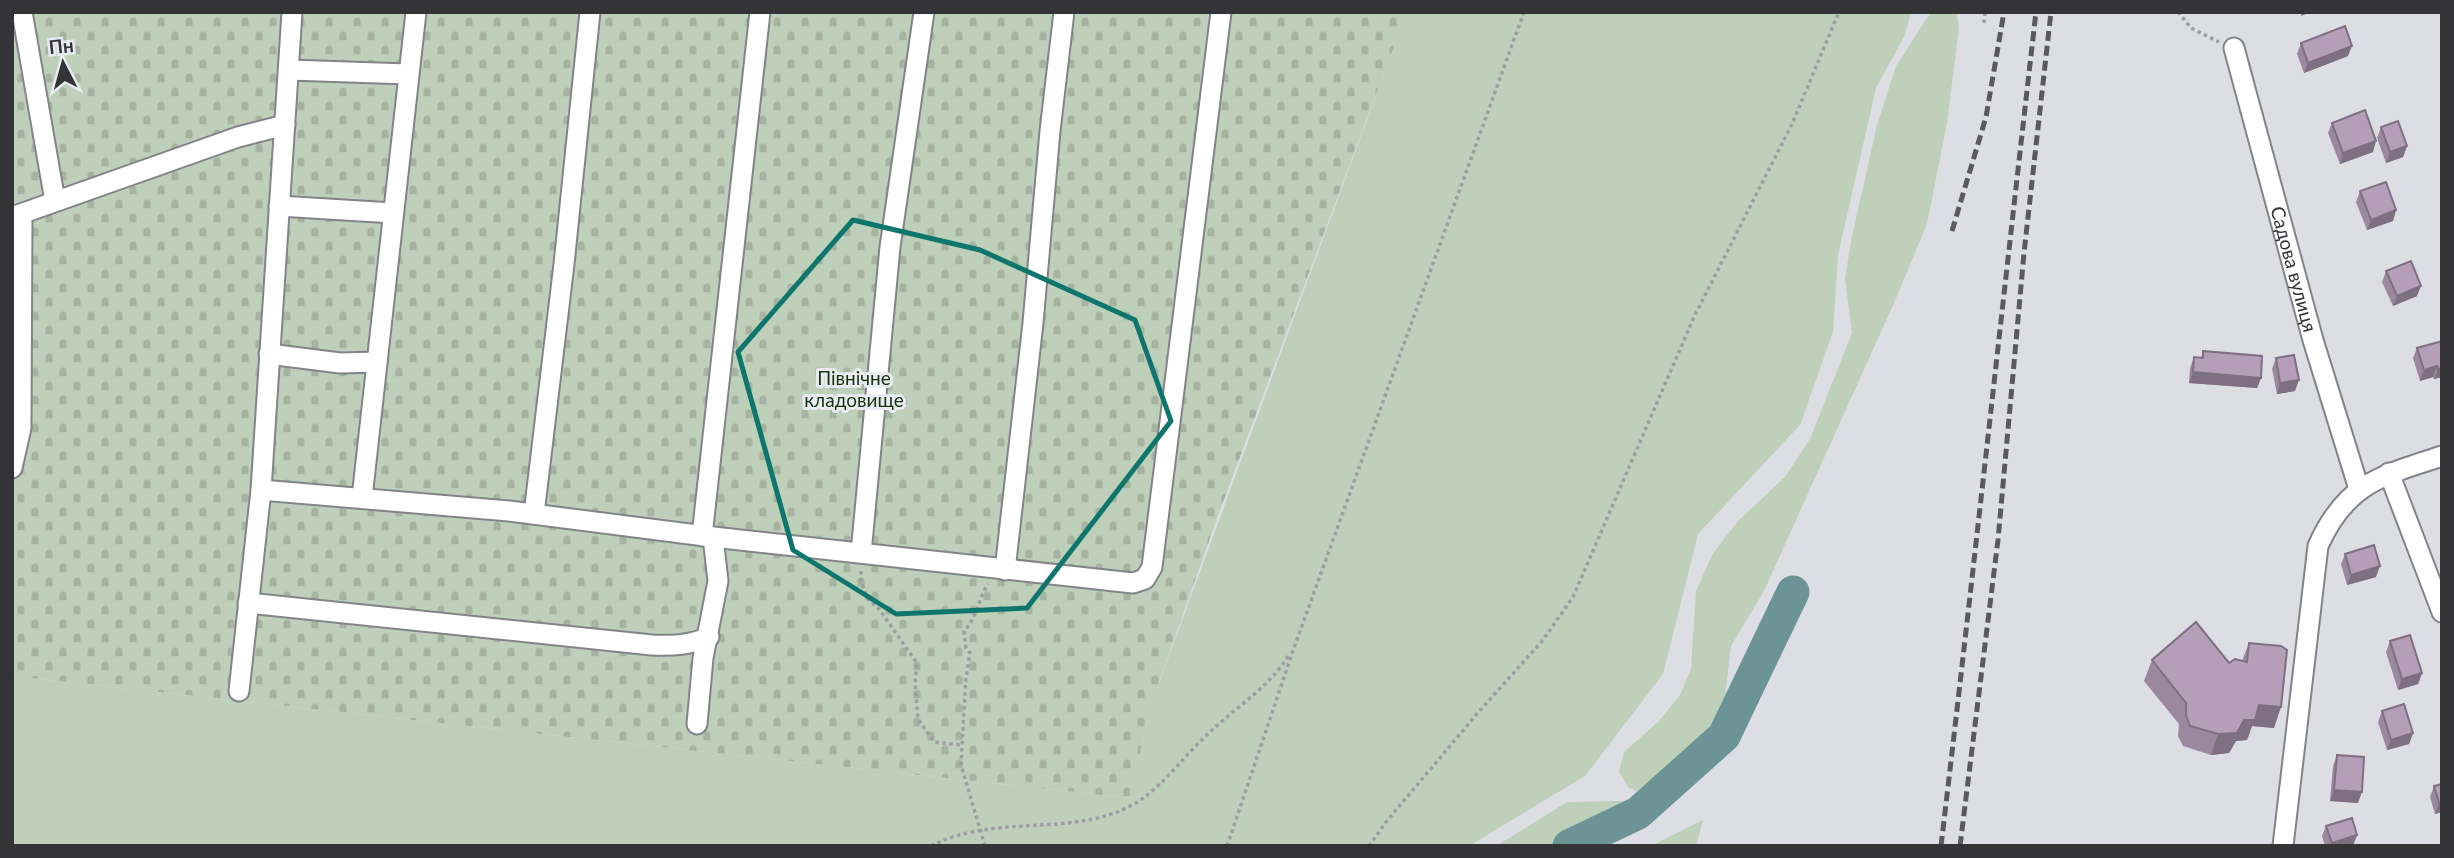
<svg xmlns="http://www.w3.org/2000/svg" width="2454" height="858" viewBox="0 0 2454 858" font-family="Lato,sans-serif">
<defs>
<pattern id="cemetery-stones" width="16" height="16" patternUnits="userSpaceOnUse" patternTransform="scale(1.75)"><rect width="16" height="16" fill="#bfd0ba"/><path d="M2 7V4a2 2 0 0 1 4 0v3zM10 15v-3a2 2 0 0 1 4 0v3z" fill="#a5b3a0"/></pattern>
</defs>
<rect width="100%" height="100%" fill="#dddde4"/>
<g fill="#bfd0ba">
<polygon points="1403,12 1911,12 1904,37 1876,88 1838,255 1833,332 1800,425 1698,534 1663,674 1585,776 1469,846 12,846 12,676 1129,798 1153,699 1395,44"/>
<polygon points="1931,12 1956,12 1959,27 1947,123 1927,224 1894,303 1764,591 1731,646 1723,714 1666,782 1649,795 1629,788 1619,772 1624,752 1658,722 1680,695 1691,669 1696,591 1713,553 1739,520 1785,477 1810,439 1852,333 1845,279 1851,241 1877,125 1896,66"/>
<polygon points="1624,801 1637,825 1608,846 1496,846 1567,802"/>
<polygon points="1703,820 1696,846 1651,846"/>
</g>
<polygon fill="url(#cemetery-stones)" points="12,12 1403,12 1395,44 1219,513 1153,699 1129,798 12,676"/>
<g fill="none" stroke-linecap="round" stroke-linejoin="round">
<polyline stroke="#6c9496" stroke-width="33" points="1569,846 1638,813 1724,736 1793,592"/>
<defs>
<g id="minor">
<polyline points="22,12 55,201"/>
<path id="s1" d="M2234 48 2313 340 2359 489"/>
<polyline points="289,70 408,74"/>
<polyline points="279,206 393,213"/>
<polyline points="12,217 238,137 285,125"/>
<polyline points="269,354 340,363 377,362"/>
<polyline points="12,468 21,428 22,214"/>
<polyline points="2389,473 2442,612"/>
<polyline points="261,490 509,511 713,537 1133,583 1145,579 1152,567 1221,12"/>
<polyline points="362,498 416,12"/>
<polyline points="534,514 564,264 590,12"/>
<polyline points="702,536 760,12"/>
<polyline points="861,553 890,247 924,12"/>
<polyline points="1005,570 1033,323 1050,131 1064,12"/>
<path d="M248 603 652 645C673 646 690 645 709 637"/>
<polyline points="239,691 261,490 292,12"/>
<polyline points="697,724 703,658 718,581 713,537"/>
<path d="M2283 846 2318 546C2346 483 2381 476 2442 456"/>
</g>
</defs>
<use href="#minor" stroke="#83838a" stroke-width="23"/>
<g stroke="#9d9da2" stroke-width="3.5" stroke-dasharray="3.5 3.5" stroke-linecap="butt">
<polyline points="2178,12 2191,28 2219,42"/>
<polyline points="1984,23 1985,12"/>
<polyline points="861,571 861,581 867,598 879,609 917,663 915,684 918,719 934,742 962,745"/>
<path d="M931 846C983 819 1042 831 1098 818 1114 814 1129 808 1142 799 1166 782 1185 755 1207 735 1235 707 1270 688 1290 653"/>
<path d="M985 846 961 765 966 677 970 653 966 648 964 631C977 618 978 600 988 584"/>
<polyline points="1227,846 1295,645 1524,12"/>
<polyline points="1369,846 1386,822 1476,715 1543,640 1573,597 1694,317 1792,124 1839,12"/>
</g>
<use href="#minor" stroke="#fff" stroke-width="19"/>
<g stroke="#5a5a5e" stroke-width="5" stroke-dasharray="10 5" stroke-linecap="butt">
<polyline points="1952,231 1986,117 2004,12"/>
<path d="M1941 846C1974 568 2004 290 2036 12"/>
<polyline points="1960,846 1998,540 2024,253 2051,12"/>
</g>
</g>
<g fill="#9b889e">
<polygon points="2301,43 2348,56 2304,73 2297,54"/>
<polygon points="2332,123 2373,152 2340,164 2328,133"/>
<polygon points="2381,127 2407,146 2403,157 2386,163 2377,138"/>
<polygon points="2360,191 2396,210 2393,221 2367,230 2356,202"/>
<polygon points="2386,271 2417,296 2393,306 2382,282"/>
<polygon points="2442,341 2442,377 2434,379 2433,377 2420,381 2413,358 2417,348"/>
<polygon points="2203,351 2261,378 2257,388 2189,383 2190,368 2194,357 2201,358"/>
<polygon points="2276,358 2295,391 2277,394 2272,369"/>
<polygon points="2345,554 2376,577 2347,585 2341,564"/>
<polygon points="2390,641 2422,673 2418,684 2398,690 2386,652"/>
<polygon points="2249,643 2274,728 2252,726 2247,740 2236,741 2229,753 2211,755 2183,746 2178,736 2179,724 2144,681 2152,660 2229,663 2242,661"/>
<polygon points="2382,711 2413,733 2409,744 2387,750 2378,722"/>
<polygon points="2337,755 2358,803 2330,801 2333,766"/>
<polygon points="2442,784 2442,812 2435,814 2430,797 2434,786"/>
<polygon points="2326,826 2353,846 2325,846 2322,836"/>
</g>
<g fill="#7e6f81">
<polygon points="2302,12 2311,12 2301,16"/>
<polygon points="2352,46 2348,56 2304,73 2308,63"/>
<polygon points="2376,141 2373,152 2340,164 2343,153"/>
<polygon points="2407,146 2403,157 2386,163 2390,152"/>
<polygon points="2396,210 2393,221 2367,230 2371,220"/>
<polygon points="2421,286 2417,296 2393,306 2397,296"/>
<polygon points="2437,366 2433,377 2420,381 2424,370"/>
<polygon points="2442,368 2442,377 2434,379 2438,369"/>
<polygon points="2193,372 2261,378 2257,388 2189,383"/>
<polygon points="2299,380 2295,391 2277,394 2280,383"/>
<polygon points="2380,566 2376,577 2347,585 2351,575"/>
<polygon points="2422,673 2418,684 2398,690 2402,679"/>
<polygon points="2259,705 2281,707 2274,728 2252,726 2247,740 2236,741 2229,753 2211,755 2218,734 2244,720"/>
<polygon points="2413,733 2409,744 2387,750 2391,740"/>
<polygon points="2334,790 2362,792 2358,803 2330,801"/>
<polygon points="2439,803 2442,803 2442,812 2435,814"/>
<polygon points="2357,835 2353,846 2331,846 2332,843"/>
</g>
<g fill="#b49eb8" stroke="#7e6f81" stroke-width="2">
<polygon points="2345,26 2352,46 2308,63 2301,43"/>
<polygon points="2365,110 2376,141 2343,153 2332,123"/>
<polygon points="2398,121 2407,146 2390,152 2381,127"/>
<polygon points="2386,182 2396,210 2371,220 2360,191"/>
<polygon points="2411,261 2421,286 2397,296 2386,271"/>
<polygon points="2442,341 2442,368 2438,369 2437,366 2424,370 2417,348"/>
<polygon points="2203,351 2262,356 2261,378 2193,372 2194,357 2203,358"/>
<polygon points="2294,355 2299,380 2280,383 2276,358"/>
<polygon points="2374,545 2380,566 2351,575 2345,554"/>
<polygon points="2196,622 2229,663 2235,659 2247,662 2249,643 2281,646 2287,650 2281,707 2259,705 2255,720 2244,720 2237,733 2218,734 2190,726 2186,715 2186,703 2152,660"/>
<polygon points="2410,635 2422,673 2402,679 2390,641"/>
<polygon points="2404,704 2413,733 2391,740 2382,711"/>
<polygon points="2337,755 2364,757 2362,792 2334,790"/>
<polygon points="2442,784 2442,803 2439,803 2434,786"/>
<polygon points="2352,818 2357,835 2332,843 2326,826"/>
</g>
<path fill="none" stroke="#0f766e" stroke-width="5" stroke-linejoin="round" d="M853 220 980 250 1135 320 1171 421 1027 608 896 614 793 550 738 352Z"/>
<g text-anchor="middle" stroke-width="6" stroke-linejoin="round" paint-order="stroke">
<g font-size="19" fill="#343437" stroke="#eaeaf2">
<text dy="7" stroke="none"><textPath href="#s1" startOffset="229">Садова вулиця</textPath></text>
</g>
<g font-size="19" fill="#16340c" stroke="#eaeaf2">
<text x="854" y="385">Північне<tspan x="854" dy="22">кладовище</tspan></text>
</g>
</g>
<rect width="2454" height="858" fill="none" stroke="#343437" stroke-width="28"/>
<g transform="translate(63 63) rotate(354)" stroke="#eaeaf2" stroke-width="5" paint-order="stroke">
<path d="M0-5L12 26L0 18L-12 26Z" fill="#343437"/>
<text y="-10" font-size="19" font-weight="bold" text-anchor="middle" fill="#343437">Пн</text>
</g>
</svg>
